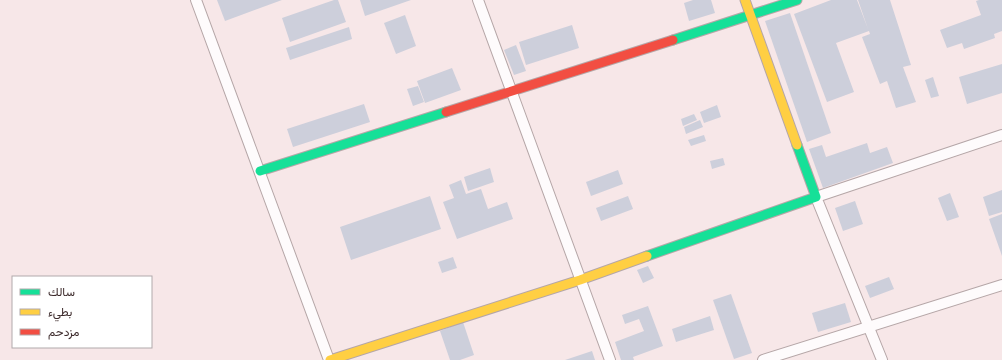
<svg xmlns="http://www.w3.org/2000/svg" width="1002" height="360" viewBox="0 0 1002 360" font-family="'PT Sans Narrow',Vazirmatn,sans-serif">
<rect width="100%" height="100%" fill="#f7e7e8"/>
<g fill="#cdcfdb">
<polygon points="217,0 282,0 225,21"/>
<polygon points="334,0 338,0 346,22 290,42 282,18"/>
<polygon points="360,0 411,0 365,16"/>
<polygon points="693,0 711,0 715,13 689,21 684,3"/>
<polygon points="831,0 857,0 868,29 858,0 890,0 911,65 903,67 916,102 896,108 887,81 880,84 862,37 870,34 869,31 836,43 854,92 827,102 794,14"/>
<polygon points="979,0 1002,0 1002,31 994,34 995,38 964,49 962,43 947,48 940,30 981,15 976,1"/>
<polygon points="790,13 831,133 807,142 765,21"/>
<polygon points="405,15 416,46 396,54 384,23"/>
<polygon points="572,25 579,48 526,65 519,42"/>
<polygon points="349,27 352,39 290,60 286,48"/>
<polygon points="516,45 526,71 514,75 504,50"/>
<polygon points="1002,64 1002,93 967,104 959,77"/>
<polygon points="452,68 461,90 425,103 417,81"/>
<polygon points="933,77 939,96 931,98 925,80"/>
<polygon points="418,86 424,102 413,106 407,89"/>
<polygon points="364,104 370,122 293,147 287,129"/>
<polygon points="717,105 721,117 704,123 700,112"/>
<polygon points="694,114 697,120 683,126 681,119"/>
<polygon points="700,120 703,127 686,134 684,127"/>
<polygon points="704,135 706,141 691,146 688,140"/>
<polygon points="867,143 870,153 887,147 893,163 823,188 809,149 822,145 826,157"/>
<polygon points="723,158 725,165 712,169 710,161"/>
<polygon points="490,168 494,182 468,191 464,177"/>
<polygon points="618,170 623,184 591,196 586,182"/>
<polygon points="461,180 466,194 481,189 488,209 507,202 513,219 457,239 443,202 454,198 449,185"/>
<polygon points="1002,190 1002,212 989,216 983,197"/>
<polygon points="950,193 959,217 947,221 938,198"/>
<polygon points="430,196 441,229 351,260 340,227"/>
<polygon points="628,196 633,209 601,221 596,208"/>
<polygon points="855,201 863,224 843,231 835,208"/>
<polygon points="1002,214 1002,256 989,219"/>
<polygon points="453,257 457,268 442,273 438,262"/>
<polygon points="648,266 654,278 643,283 637,270"/>
<polygon points="889,277 894,289 870,298 865,286"/>
<polygon points="731,294 752,353 734,359 713,300"/>
<polygon points="845,303 851,322 818,332 812,313"/>
<polygon points="648,306 663,346 633,357 634,360 621,360 615,342 644,331 639,319 625,324 622,315"/>
<polygon points="710,316 714,330 676,342 672,329"/>
<polygon points="463,322 474,355 460,360 450,360 440,331"/>
<polygon points="592,351 595,360 565,360"/>
</g>
<g fill="none" stroke-linecap="round" stroke-linejoin="round">
<defs>
<g id="street">
<polyline points="196,0 329,360"/>
<polyline points="478,0 610,360"/>
<polyline points="763,360 1002,285"/>
<polyline points="882,360 816,197 1002,135"/>
</g>
<g id="fast">
<polyline points="673,40 797,0"/>
<polyline points="260,171 446,112"/>
<polyline points="647,256 816,197 797,145"/>
</g>
<g id="slow">
<polyline points="745,0 797,145"/>
<polyline points="330,360 580,280 647,256"/>
</g>
<polyline id="jam" points="446,112 673,40"/>
</defs>
<use href="#street" stroke="#b5a6a7" stroke-width="12"/>
<use href="#fast" stroke="#b5a6a7" stroke-width="11"/>
<use href="#slow" stroke="#b5a6a7" stroke-width="11"/>
<use href="#jam" stroke="#b5a6a7" stroke-width="11"/>
<use href="#street" stroke="#fefbfc" stroke-width="10"/>
<use href="#fast" stroke="#16e098" stroke-width="9"/>
<use href="#slow" stroke="#ffcf43" stroke-width="9"/>
<use href="#jam" stroke="#f24e42" stroke-width="9"/>
</g>
<rect x="12" y="276" width="140" height="72" fill="#ffffff" stroke="#b1aaab"/>
<rect x="20" y="289" width="20" height="6" fill="#16e098" stroke="#b1aaab"/>
<text x="48" y="296" font-size="12" fill="#3d2b2c">سالك</text>
<rect x="20" y="309" width="20" height="6" fill="#ffcf43" stroke="#b1aaab"/>
<text x="48" y="316" font-size="12" fill="#3d2b2c">بطيء</text>
<rect x="20" y="329" width="20" height="6" fill="#f24e42" stroke="#b1aaab"/>
<text x="48" y="336" font-size="12" fill="#3d2b2c">مزدحم</text>
</svg>
